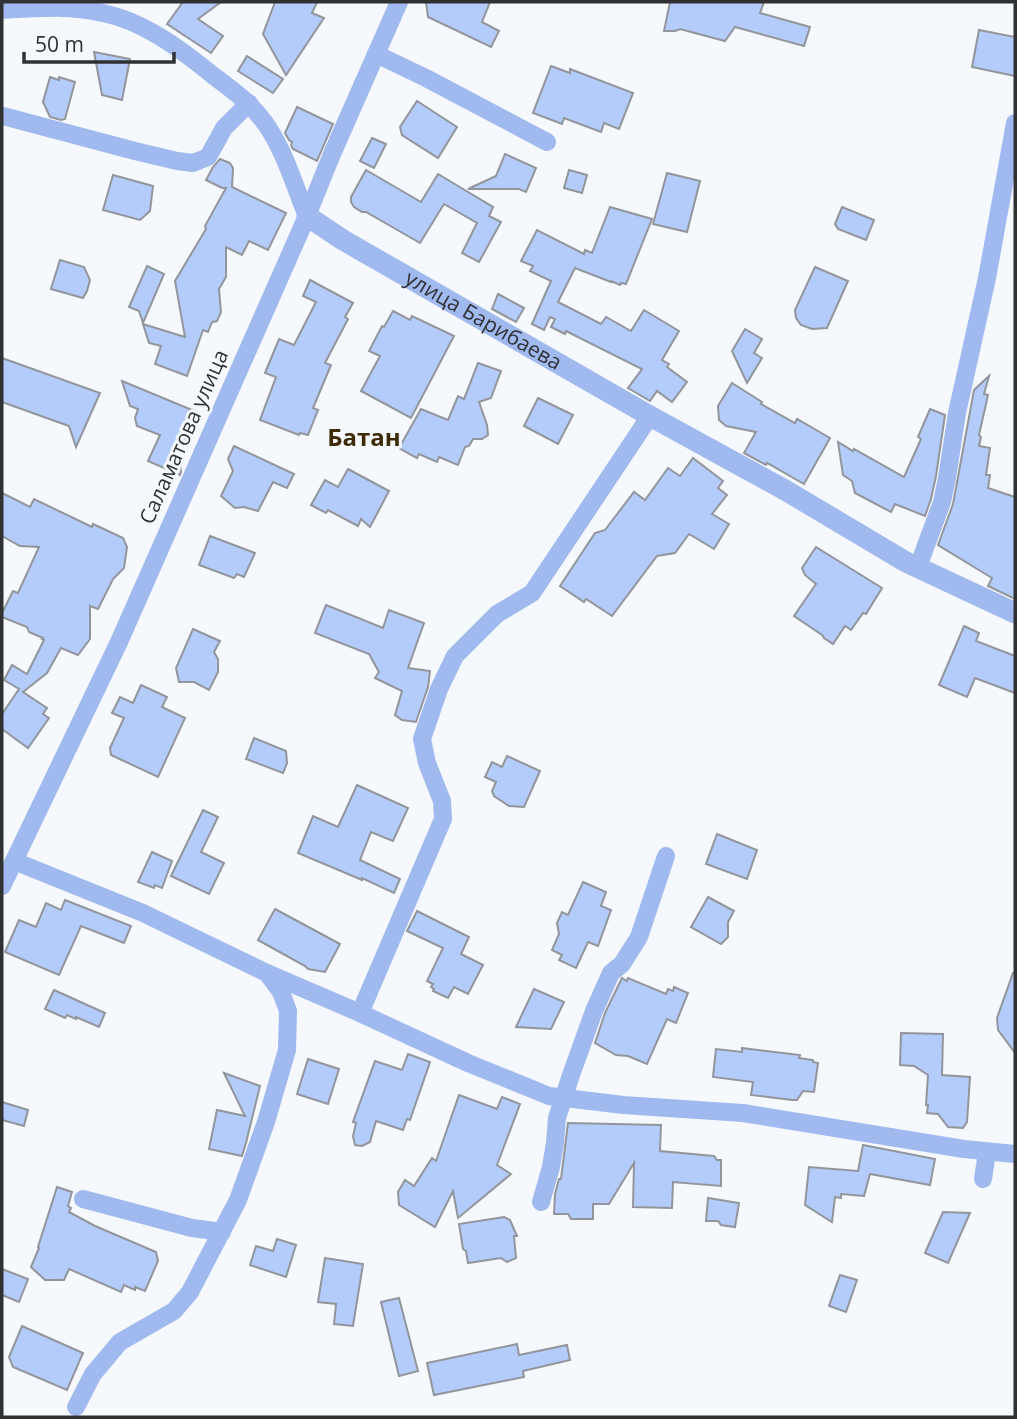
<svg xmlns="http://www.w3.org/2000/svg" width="1017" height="1419" viewBox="0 0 1017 1419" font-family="'Open Sans',sans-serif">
<rect width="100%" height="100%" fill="#f5f8fd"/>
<g fill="#b4ccfc" stroke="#929599" stroke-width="2">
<polygon points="183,2 221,2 198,19 223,36 211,53 167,24"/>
<polygon points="275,2 317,2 312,13 324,18 286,75 263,34"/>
<polygon points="426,2 490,2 482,22 499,31 491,47 428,17"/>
<polygon points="670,2 764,2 760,13 810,27 804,46 735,27 725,41 680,29 675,31 664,31"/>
<polygon points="979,30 1015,37 1015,76 972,67"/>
<polygon points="94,52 130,59 122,100 102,95"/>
<polygon points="247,56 283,79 273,93 238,71"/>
<polygon points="551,66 570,73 570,69 633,93 619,129 604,123 601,132 564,118 562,124 533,113"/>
<polygon points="50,77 59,80 59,77 75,82 65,119 61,120 50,117 43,102"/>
<polygon points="417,101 457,127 438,158 402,135 400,127"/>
<polygon points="297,107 333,124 317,161 293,149 291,145 292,142 289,140 285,133"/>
<polygon points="372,138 386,144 374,168 360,161"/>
<polygon points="505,154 536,168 526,192 519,189 468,189 496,176"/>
<polygon points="220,159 230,163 233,168 232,187 286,213 268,250 249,241 242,255 226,247 226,277 219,289 221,312 217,321 212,322 208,332 203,330 187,376 155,364 161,346 149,343 143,324 185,337 175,281 206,229 205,226 226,188 222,188 206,180 213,167"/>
<polygon points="366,170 421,202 438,174 493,207 489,216 501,222 479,262 462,253 477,223 444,204 420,243 366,212 362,212 354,207 351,202 351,197"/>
<polygon points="569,170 587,175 582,193 564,188"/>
<polygon points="667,173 700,181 687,232 653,224"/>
<polygon points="113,175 153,186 150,211 140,220 103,210"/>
<polygon points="610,207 652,219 626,284 621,283 620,285 611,281 611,282 575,268 558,302 601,324 606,317 631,331 644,310 679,331 662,360 669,364 667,367 687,382 672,402 657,391 650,401 628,388 642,369 566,331 565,334 551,327 555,319 550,317 544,330 532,324 551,281 530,271 533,266 521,261 537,230 584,254 585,250 592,253"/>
<polygon points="842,207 874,220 866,240 838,229 835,224"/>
<polygon points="60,260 84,267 90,280 87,291 83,298 51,289"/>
<polygon points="147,266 164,274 143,323 139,311 129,307"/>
<polygon points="815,267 848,281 827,328 812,329 801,325 796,318 795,310"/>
<polygon points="310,280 353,303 345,317 348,319 325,363 331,365 313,408 318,410 308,435 300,433 299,435 260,420 276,377 265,373 279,339 294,345 316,302 303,296"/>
<polygon points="498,294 524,308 516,322 492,309"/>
<polygon points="393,311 410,320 412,316 454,336 411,418 361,391 380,356 369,351 382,326 384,327"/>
<polygon points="745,329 762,339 754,353 762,358 747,383 732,351"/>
<polygon points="2,358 100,393 76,447 69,426 2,402"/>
<polygon points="478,363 501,371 491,398 479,402 487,425 488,435 482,439 473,439 469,446 465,447 458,465 439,457 437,462 419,454 417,458 399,448 421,409 448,420 458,396 464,399"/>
<polygon points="989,376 984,394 988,395 979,435 981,437 979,446 990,448 986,475 990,475 988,488 1015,497 1015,599 988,586 992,578 938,545 953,504 974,390"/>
<polygon points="122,381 197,412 179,457 181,472 180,475 148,461 160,435 137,426 135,418 138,409 130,406"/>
<polygon points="732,383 762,402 761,404 795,423 797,419 830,438 804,484 767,463 766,465 744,453 756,432 726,426 719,420 718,406"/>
<polygon points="538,398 573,415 558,444 524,426"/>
<polygon points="930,409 945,415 936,476 931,499 925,516 895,504 891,512 855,493 852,481 843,475 838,442 853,451 854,449 904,477 921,439 918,437"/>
<polygon points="234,446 294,474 287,488 273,482 258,511 244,507 235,508 221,496 233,471 228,459"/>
<polygon points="693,458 723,481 718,488 727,495 712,514 729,524 714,549 689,534 675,553 657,556 612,616 586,599 584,602 560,586 595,533 605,530 634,492 645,500 668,468 680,476"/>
<polygon points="348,469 389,491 370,527 361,519 358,526 328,510 326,513 311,505 325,480 338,487"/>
<polygon points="2,493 30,507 34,499 92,527 93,524 123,538 127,547 124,568 113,579 98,609 90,606 90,639 78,655 61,648 47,673 23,692 47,708 43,714 49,718 28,748 2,729 2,714 19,689 4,680 12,665 27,674 44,640 42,639 43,638 29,632 27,627 2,617 2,613 13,591 18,593 39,547 20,546 2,536"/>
<polygon points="210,536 255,553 244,577 237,574 234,578 199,565"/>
<polygon points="816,547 882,588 866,614 863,613 851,630 845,626 833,644 824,638 822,635 794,616 816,584 805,575 802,568"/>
<polygon points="326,605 383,628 389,610 424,623 408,668 430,671 428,687 416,722 402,720 395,715 402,691 375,678 379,672 369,654 315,633"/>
<polygon points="964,626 979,633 976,641 1015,656 1015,693 975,678 967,697 939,685"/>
<polygon points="193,629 220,641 214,652 218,659 218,672 209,690 194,682 179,682 176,668"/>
<polygon points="141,685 167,697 162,707 185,718 158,777 111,755 110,748 124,718 112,713 120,697 133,703"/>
<polygon points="254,738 286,751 287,763 283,773 246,759"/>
<polygon points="507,756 540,771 524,807 509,806 494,796 492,791 496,782 485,777 492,762 502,767"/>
<polygon points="357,785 408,808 393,841 371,832 360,860 400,879 394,893 362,878 362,880 298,853 313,816 338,827"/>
<polygon points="203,810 218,817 201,852 224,863 209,894 171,876"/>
<polygon points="717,834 757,850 747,879 706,864"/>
<polygon points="152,852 172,861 162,888 155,885 154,888 138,882"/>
<polygon points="583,882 606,892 601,906 611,910 598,946 588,942 576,968 559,960 562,955 552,950 559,934 557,923 562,912 568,915"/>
<polygon points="708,897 734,911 728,922 728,937 721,944 691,927"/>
<polygon points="65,900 131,926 124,943 81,926 59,975 5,952 19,920 36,927 46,903 61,910"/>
<polygon points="275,909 340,944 325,972 308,969 305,966 258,940"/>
<polygon points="417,911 469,937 461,954 483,965 468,994 454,987 448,998 433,991 434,989 431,987 433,984 427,981 443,948 407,931"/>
<polygon points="1013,973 1015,973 1015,1053 998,1030 997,1018"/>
<polygon points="622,978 627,981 628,978 666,994 668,989 673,991 674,987 688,993 676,1023 667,1019 647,1064 628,1056 616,1055 595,1043 605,1013"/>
<polygon points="534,989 564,1002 551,1029 516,1027"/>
<polygon points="54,990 105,1013 99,1027 76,1017 76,1019 67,1015 65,1018 45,1009"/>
<polygon points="901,1033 943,1034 942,1075 970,1077 967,1122 963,1128 948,1127 938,1114 927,1113 928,1105 926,1105 928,1075 914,1066 900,1065"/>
<polygon points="742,1048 800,1055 799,1058 813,1060 813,1062 818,1063 814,1092 803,1091 797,1100 792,1100 751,1095 753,1082 713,1077 716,1049 742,1052"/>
<polygon points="408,1054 430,1062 410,1120 407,1119 403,1130 376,1121 370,1142 362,1146 355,1145 353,1136 356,1123 353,1122 375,1061 402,1070"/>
<polygon points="308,1059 339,1069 328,1104 297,1094"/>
<polygon points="224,1073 260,1086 246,1143 242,1156 209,1149 217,1110 245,1116"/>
<polygon points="459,1095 497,1109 502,1097 520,1104 497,1165 511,1174 458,1218 453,1191 435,1227 399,1205 398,1192 405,1180 414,1186 432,1158 436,1161"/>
<polygon points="2,1102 28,1110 24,1126 2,1120"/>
<polygon points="568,1123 661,1125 660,1151 714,1156 717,1160 721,1160 721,1186 673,1182 672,1208 633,1207 634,1163 609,1204 593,1204 593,1219 571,1219 568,1214 554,1214 555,1194 559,1179 561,1179"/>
<polygon points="863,1145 935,1159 930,1185 870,1174 864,1196 841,1194 841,1198 835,1197 832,1222 805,1205 809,1167 858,1171"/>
<polygon points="57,1187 72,1192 68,1206 71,1208 69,1212 95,1226 156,1252 158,1261 145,1291 135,1287 135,1290 124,1285 121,1292 69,1269 64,1280 45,1280 31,1267 39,1248 38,1247"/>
<polygon points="708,1198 739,1203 735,1227 721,1225 718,1221 706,1221"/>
<polygon points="943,1212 970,1213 948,1263 925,1253"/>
<polygon points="504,1217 510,1220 517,1236 514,1236 516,1258 507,1262 501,1258 468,1263 466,1251 463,1249 459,1224"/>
<polygon points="277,1239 296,1245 286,1277 250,1265 256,1246 273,1251"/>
<polygon points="325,1258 363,1264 353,1326 334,1324 336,1304 318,1302"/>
<polygon points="2,1269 28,1279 19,1302 2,1295"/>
<polygon points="840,1275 857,1280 846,1312 829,1306"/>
<polygon points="399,1298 418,1371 399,1376 381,1302"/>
<polygon points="22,1326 83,1353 67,1390 13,1367 9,1357"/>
<polygon points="517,1344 519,1355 567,1345 570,1360 523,1371 524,1377 434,1395 427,1363"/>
</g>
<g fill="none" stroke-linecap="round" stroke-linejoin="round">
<g stroke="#a0b9ef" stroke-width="18">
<path d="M2 10C35 8 71 5 103 13 143 21 179 48 210 73 232 90 249 101 265 123 285 151 294 185 307 216"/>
<polyline points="376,54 426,78 547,142"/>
<polyline points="3,116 135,151 177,161 193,163 208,157 224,128 249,103"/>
<polyline points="918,567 942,502 947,478 957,413 987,278 1015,123"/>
<polyline points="14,861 143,913 267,973 360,1013 468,1063 549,1096 623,1105 743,1113 964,1149 1015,1154"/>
<polyline points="2,886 119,642 307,216 332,154 399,2"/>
<polyline points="360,1013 443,819 442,801 427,763 422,739 439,689 455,656 497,614 532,593 650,416"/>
<polyline points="983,1179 987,1152"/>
<polyline points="83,1199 192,1228 222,1232"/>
<polyline points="541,1202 551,1167 555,1143 557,1118 571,1075 594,1011 611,973 622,964 639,937 666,856"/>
<polyline points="76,1407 93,1374 120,1342 174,1311 190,1292 238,1200 266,1122 287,1050 288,1011 281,992 267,973"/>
</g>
<path stroke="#a0b9ef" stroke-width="21" id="s1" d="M307 216 343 240 650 416 785 490 906 562 1015 613"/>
</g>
<g text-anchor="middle" stroke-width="6" stroke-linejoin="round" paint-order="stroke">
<g font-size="21" fill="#303133" stroke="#f5f8fd">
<text dy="7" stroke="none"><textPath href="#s1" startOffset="205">улица Барибаева</textPath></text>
<text transform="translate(184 437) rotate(-66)" y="7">Саламатова улица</text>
</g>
<g font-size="24" font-weight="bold" fill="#3e2a03" stroke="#f5f8fd">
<text x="364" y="446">Батан</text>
</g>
</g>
<rect width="1017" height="1419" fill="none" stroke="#303133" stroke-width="7"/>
<path d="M24 52v10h150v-10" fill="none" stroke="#303133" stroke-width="3.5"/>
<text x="35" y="52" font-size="21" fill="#303133" stroke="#f5f8fd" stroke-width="5" paint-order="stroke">50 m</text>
</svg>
